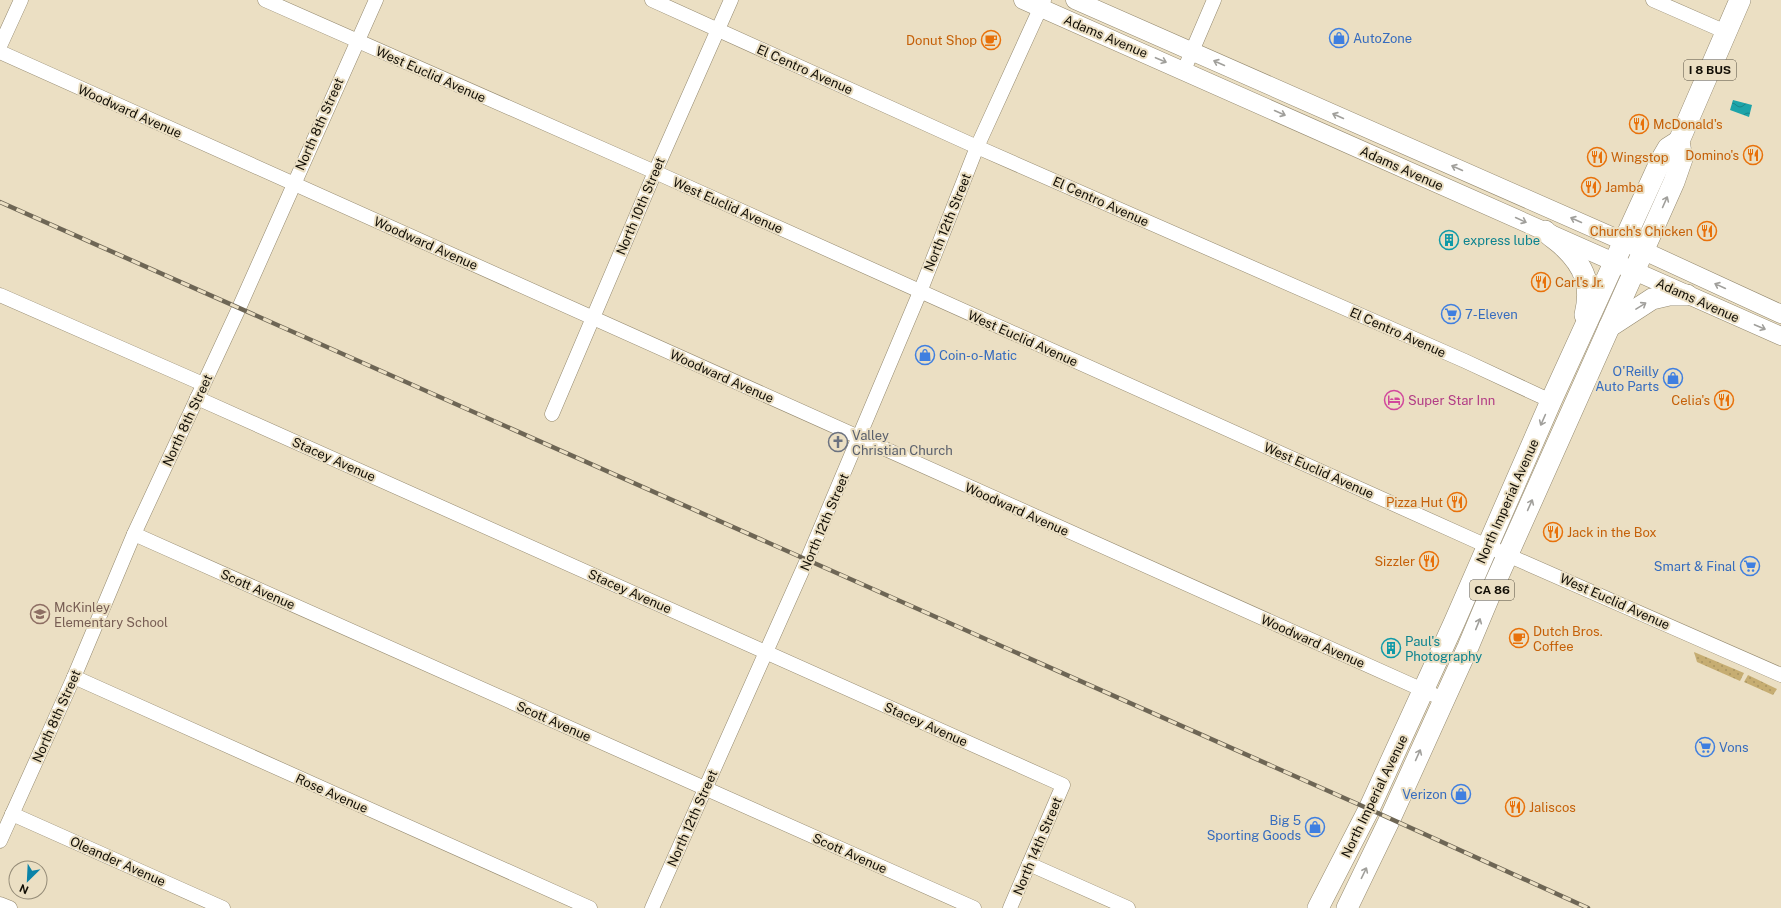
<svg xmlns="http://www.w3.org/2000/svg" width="1781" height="908" viewBox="0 0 1781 908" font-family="'Public Sans',sans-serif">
<defs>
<pattern id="grass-dots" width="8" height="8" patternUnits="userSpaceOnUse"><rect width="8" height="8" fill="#c6ad72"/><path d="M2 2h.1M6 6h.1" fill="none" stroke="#a99461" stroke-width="1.8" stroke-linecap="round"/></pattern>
<pattern id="water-waves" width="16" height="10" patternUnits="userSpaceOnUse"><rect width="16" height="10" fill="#1da4a9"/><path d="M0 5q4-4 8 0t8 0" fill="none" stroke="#188488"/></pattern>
</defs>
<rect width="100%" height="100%" fill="#ebdfc3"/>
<g fill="url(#grass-dots)">
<polygon points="1694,652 1744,673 1740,681 1697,662"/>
<polygon points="1748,675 1777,689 1773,695 1744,682"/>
</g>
<polygon fill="url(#water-waves)" points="1733,100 1752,105 1749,117 1730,110"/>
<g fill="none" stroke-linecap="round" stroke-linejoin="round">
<defs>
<g id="minor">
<polyline points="265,0 655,172 1487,546 1781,675"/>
<polyline points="652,0 977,147 1465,361 1551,401"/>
<polyline points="1653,0 1726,32"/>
<polyline points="0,46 21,0"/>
<polyline points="0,52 1443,699"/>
<polyline points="1184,70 1214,0"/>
<polyline points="0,295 203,384"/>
<polyline points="197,398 1063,785 1010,908"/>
<polyline points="552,414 655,172 731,0"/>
<polyline points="134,534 974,908"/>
<polyline points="74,677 590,908"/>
<polyline points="12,814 223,908"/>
<polyline points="0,841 74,677 134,534 239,308 376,0"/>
<polyline points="1029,864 1128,908"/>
<polyline points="0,904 10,908"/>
<polyline points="652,908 807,560 920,292 977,147 1044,0"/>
</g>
<g id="major">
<polyline points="1023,0 1781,336"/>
<polyline points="1075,0 1618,239 1781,314"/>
</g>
<g id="highway">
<path d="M1545 231C1551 237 1558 241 1564 247 1585 267 1592 286 1585 315"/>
<polyline points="1609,327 1652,299 1669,295 1687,295"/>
<polyline points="1318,908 1369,809 1454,623 1551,401 1661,160 1668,148 1679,141"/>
<polyline points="1347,908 1390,819 1468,647 1491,592 1674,182 1682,159 1679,141 1740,0"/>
</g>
</defs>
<use href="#minor" stroke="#93886e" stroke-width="15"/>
<use href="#major" stroke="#93886e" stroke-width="19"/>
<use href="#highway" stroke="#93886e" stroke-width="22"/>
<use href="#minor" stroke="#fff" stroke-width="14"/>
<use href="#major" stroke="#fff" stroke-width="18"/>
<use href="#highway" stroke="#fff" stroke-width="21"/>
<defs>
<polyline id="rail" points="0,202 1369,809 1588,908"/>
</defs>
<use href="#rail" stroke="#6e6655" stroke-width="4.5"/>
<use href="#rail" stroke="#ebdfc3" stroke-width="3" stroke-dasharray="9" stroke-linecap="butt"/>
</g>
<defs><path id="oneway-shaft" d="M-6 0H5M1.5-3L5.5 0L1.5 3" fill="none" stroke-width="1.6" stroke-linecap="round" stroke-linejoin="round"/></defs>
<g stroke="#a09f9b">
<use href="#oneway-shaft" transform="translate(1161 60) rotate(23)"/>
<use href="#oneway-shaft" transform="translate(1219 63) rotate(-156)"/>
<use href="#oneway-shaft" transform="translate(1280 113) rotate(24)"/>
<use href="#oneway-shaft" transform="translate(1338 116) rotate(-156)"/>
<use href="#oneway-shaft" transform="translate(1457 168) rotate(-156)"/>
<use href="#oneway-shaft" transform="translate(1665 202) rotate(-66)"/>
<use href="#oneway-shaft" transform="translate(1521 220) rotate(25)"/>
<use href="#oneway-shaft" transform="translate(1576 220) rotate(-156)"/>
<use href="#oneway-shaft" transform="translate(1720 286) rotate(-155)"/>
<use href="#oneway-shaft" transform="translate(1641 306) rotate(-32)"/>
<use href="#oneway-shaft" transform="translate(1760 327) rotate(23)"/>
<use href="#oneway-shaft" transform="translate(1543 420) rotate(114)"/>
<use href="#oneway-shaft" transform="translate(1530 505) rotate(-66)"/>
<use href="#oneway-shaft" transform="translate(1478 624) rotate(-68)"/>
<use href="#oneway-shaft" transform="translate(1418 755) rotate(-66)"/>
<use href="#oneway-shaft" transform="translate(1364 873) rotate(-64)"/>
</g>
<defs>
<symbol id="shop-ring" viewBox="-11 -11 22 22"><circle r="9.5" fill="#ebdfc3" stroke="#3f7fe0" stroke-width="1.5"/><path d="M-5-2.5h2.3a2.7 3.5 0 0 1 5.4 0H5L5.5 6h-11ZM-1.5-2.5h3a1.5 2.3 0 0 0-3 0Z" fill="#3f7fe0"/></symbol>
<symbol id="cafe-ring" viewBox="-11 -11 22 22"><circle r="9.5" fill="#ebdfc3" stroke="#e8710a" stroke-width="1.5"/><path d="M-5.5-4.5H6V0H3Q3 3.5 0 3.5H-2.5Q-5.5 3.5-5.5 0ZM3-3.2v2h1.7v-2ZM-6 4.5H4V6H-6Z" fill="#e8710a"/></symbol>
<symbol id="restaurant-ring" viewBox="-11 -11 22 22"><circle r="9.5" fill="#ebdfc3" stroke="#e8710a" stroke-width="1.5"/><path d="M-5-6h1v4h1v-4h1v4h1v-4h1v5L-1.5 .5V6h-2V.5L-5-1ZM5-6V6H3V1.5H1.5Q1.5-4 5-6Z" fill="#e8710a"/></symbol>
<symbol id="building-ring" viewBox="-11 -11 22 22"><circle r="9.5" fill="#ebdfc3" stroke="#0f9aa8" stroke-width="1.5"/><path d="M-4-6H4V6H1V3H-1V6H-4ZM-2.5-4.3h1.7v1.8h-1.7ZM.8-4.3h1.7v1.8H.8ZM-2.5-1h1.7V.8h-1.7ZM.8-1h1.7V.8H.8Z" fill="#0f9aa8"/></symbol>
<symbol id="supermarket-ring" viewBox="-11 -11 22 22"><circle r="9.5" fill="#ebdfc3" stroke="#3f7fe0" stroke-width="1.5"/><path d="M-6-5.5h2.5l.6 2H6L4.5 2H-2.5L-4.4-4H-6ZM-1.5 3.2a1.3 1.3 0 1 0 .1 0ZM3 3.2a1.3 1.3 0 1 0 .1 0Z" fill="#3f7fe0"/></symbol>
<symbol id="hotel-ring" viewBox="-11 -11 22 22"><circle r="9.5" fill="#ebdfc3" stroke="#d1479c" stroke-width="1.5"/><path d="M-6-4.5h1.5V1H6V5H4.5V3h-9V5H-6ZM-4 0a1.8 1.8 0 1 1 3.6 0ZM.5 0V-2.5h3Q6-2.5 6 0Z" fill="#d1479c"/></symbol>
<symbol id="church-ring" viewBox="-11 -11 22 22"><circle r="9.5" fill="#ebdfc3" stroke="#6b7280" stroke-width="1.5"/><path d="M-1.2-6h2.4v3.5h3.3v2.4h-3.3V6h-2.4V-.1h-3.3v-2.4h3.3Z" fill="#6b7280"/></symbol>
<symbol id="school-ring" viewBox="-11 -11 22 22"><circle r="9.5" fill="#ebdfc3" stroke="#8d6e63" stroke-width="1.5"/><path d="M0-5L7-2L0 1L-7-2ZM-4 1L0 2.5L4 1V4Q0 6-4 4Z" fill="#8d6e63"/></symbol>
</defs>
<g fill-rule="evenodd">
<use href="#shop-ring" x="1328" y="27" width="22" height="22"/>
<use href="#cafe-ring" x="980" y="29" width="22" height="22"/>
<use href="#restaurant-ring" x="1628" y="113" width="22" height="22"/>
<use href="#restaurant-ring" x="1742" y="144" width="22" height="22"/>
<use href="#restaurant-ring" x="1586" y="146" width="22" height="22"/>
<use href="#restaurant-ring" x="1580" y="176" width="22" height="22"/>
<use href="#restaurant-ring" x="1696" y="220" width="22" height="22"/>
<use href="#building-ring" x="1438" y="229" width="22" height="22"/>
<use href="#restaurant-ring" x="1530" y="271" width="22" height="22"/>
<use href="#supermarket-ring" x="1440" y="303" width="22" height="22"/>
<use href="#shop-ring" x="914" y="344" width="22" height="22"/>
<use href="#shop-ring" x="1662" y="367" width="22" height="22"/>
<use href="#hotel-ring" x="1383" y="389" width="22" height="22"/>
<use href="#restaurant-ring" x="1713" y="389" width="22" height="22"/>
<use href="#church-ring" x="827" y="431" width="22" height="22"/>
<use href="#restaurant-ring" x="1446" y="491" width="22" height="22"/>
<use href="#restaurant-ring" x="1542" y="521" width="22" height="22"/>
<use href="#restaurant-ring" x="1418" y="550" width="22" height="22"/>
<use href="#supermarket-ring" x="1739" y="555" width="22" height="22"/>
<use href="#school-ring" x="29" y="603" width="22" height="22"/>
<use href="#cafe-ring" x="1508" y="627" width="22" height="22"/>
<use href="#building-ring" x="1380" y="637" width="22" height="22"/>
<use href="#supermarket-ring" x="1694" y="736" width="22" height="22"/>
<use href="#shop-ring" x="1450" y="783" width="22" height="22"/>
<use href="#restaurant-ring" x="1504" y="796" width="22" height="22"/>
<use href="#shop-ring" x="1304" y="816" width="22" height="22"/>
</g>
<g text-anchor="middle" stroke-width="4" stroke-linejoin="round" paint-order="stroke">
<g fill="#ebdfc3" stroke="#534d3e" stroke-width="1">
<rect x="1684" y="60" width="52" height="20" rx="3"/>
<rect x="1470" y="580" width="44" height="20" rx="3"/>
</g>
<g font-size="12" font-weight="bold" fill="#120e05">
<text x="1710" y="74">I 8 BUS</text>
<text x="1492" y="594">CA 86</text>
</g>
<g font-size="13" fill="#120e05" stroke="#ebdfc3">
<text transform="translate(1106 36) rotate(23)" y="5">Adams Avenue</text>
<text transform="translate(805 69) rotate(24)" y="5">El Centro Avenue</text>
<text transform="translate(431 74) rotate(24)" y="5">West Euclid Avenue</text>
<text transform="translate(130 111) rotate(24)" y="5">Woodward Avenue</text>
<text transform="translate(319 124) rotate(-66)" y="5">North 8th Street</text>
<text transform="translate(1402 168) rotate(24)" y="5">Adams Avenue</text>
<text transform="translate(1101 201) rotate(24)" y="5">El Centro Avenue</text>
<text transform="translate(728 205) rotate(24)" y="5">West Euclid Avenue</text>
<text transform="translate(640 206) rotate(-67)" y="5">North 10th Street</text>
<text transform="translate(947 222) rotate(-68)" y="5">North 12th Street</text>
<text transform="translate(426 243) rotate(24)" y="5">Woodward Avenue</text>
<text transform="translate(1698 300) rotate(24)" y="5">Adams Avenue</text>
<text transform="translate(1398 332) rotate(24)" y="5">El Centro Avenue</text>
<text transform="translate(1023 338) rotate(24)" y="5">West Euclid Avenue</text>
<text transform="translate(722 376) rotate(24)" y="5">Woodward Avenue</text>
<text transform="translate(187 420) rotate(-65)" y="5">North 8th Street</text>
<text transform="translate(334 459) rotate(24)" y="5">Stacey Avenue</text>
<text transform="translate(1319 470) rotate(24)" y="5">West Euclid Avenue</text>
<text transform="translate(1507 501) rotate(-66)" y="5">North Imperial Avenue</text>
<text transform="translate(1017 509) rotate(24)" y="5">Woodward Avenue</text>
<text transform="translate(824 522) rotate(-67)" y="5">North 12th Street</text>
<text transform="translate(258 589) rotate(24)" y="5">Scott Avenue</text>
<text transform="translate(630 591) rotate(24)" y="5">Stacey Avenue</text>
<text transform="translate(1615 601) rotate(24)" y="5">West Euclid Avenue</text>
<text transform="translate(1313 641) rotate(24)" y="5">Woodward Avenue</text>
<text transform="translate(56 716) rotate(-66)" y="5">North 8th Street</text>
<text transform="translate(554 721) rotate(24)" y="5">Scott Avenue</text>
<text transform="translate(926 724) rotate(24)" y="5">Stacey Avenue</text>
<text transform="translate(332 793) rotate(24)" y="5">Rose Avenue</text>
<text transform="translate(1374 796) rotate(-64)" y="5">North Imperial Avenue</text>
<text transform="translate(692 818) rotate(-66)" y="5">North 12th Street</text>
<text transform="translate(1037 846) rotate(-67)" y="5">North 14th Street</text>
<text transform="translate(850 853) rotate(24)" y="5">Scott Avenue</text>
<text transform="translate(118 861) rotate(24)" y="5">Oleander Avenue</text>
</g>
<g font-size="13" fill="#366cbe" stroke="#ebdfc3" text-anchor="start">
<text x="1353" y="43">AutoZone</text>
<text x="1465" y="319">7-Eleven</text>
<text x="939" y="360">Coin-o-Matic</text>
<text x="1659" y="376" text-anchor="end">O'Reilly<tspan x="1659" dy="15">Auto Parts</tspan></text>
<text x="1736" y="571" text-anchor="end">Smart &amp; Final</text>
<text x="1719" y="752">Vons</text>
<text x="1447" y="799" text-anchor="end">Verizon</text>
<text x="1301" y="825" text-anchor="end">Big 5<tspan x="1301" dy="15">Sporting Goods</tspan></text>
</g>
<g font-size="13" fill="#c56008" stroke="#ebdfc3" text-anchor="start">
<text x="977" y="45" text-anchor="end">Donut Shop</text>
<text x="1653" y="129">McDonald's</text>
<text x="1739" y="160" text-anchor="end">Domino's</text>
<text x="1611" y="162">Wingstop</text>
<text x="1605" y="192">Jamba</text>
<text x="1693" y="236" text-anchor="end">Church's Chicken</text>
<text x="1555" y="287">Carl's Jr.</text>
<text x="1710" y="405" text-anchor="end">Celia's</text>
<text x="1443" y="507" text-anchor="end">Pizza Hut</text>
<text x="1567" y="537">Jack in the Box</text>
<text x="1415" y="566" text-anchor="end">Sizzler</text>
<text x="1533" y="636">Dutch Bros.<tspan x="1533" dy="15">Coffee</tspan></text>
<text x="1529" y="812">Jaliscos</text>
</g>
<g font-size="13" fill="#0d838f" stroke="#ebdfc3" text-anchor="start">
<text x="1463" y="245">express lube</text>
<text x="1405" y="646">Paul's<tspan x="1405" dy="15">Photography</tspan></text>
</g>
<g font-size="13" fill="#b23c85" stroke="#ebdfc3" text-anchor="start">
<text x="1408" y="405">Super Star Inn</text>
</g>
<g font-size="13" fill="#5b616d" stroke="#ebdfc3" text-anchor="start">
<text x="852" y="440">Valley<tspan x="852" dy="15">Christian Church</tspan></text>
</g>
<g font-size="13" fill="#785e54" stroke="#ebdfc3" text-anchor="start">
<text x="54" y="612">McKinley<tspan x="54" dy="15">Elementary School</tspan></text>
</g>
</g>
<g transform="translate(28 880) rotate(204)"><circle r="19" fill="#ebdfc3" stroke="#948b77"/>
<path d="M0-3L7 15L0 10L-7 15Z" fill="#0a83a8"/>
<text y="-6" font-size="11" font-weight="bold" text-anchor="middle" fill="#120e05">N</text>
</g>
</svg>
